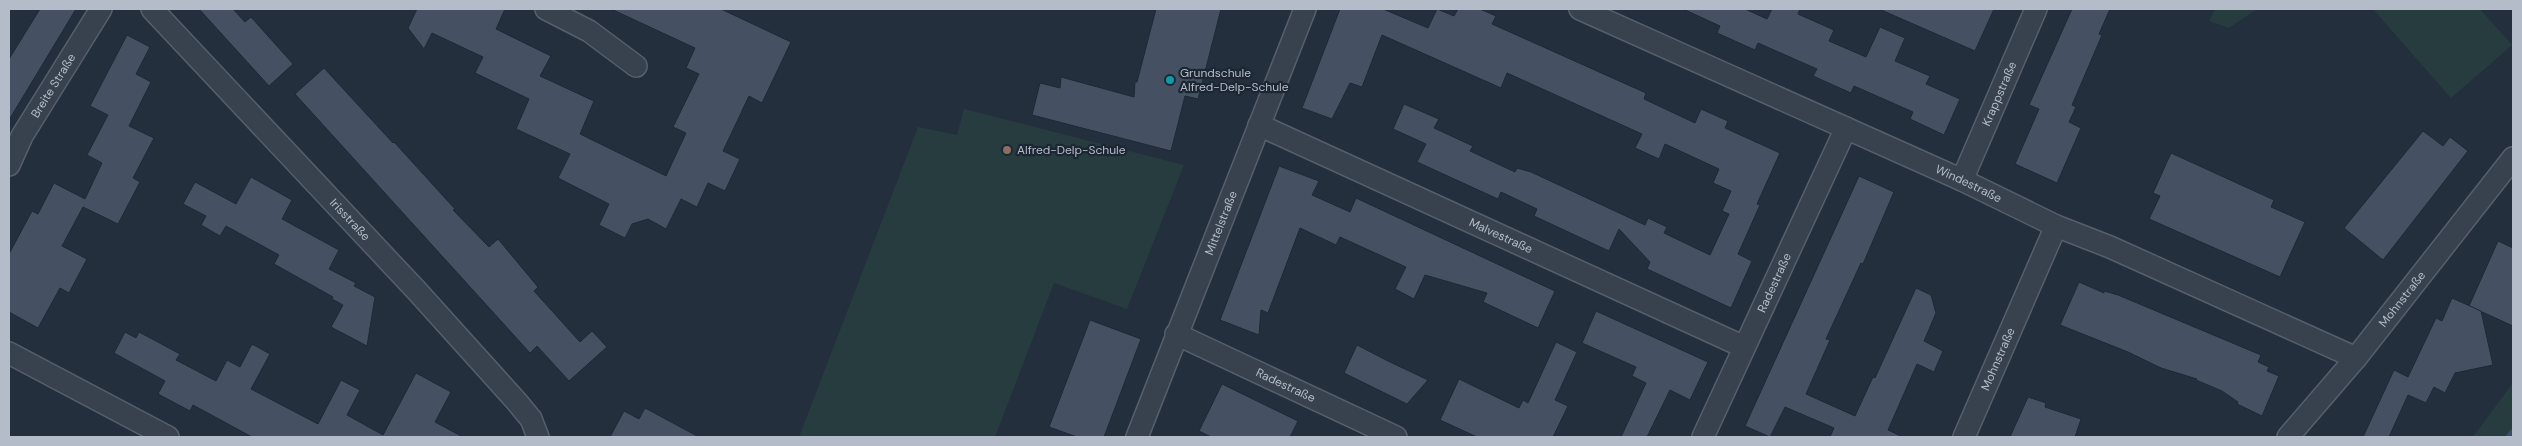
<svg xmlns="http://www.w3.org/2000/svg" width="2522" height="446" viewBox="0 0 2522 446" font-family="'DM Sans',sans-serif">
<rect width="100%" height="100%" fill="#242f3e"/>
<g fill="#263c3f">
<polygon points="2215,9 2257,9 2229,28 2209,21"/>
<polygon points="2373,9 2480,9 2512,45 2451,98"/>
<polygon points="964,109 1184,165 1127,309 1054,283 995,437 799,437 918,127 957,135"/>
<polygon points="2513,383 2513,437 2472,437 2475,434"/>
</g>
<g fill="none" stroke-linecap="round" stroke-linejoin="round">
<polyline stroke="#394c67" stroke-width="8" points="2510,437 2513,433"/>
</g>
<g fill="#455162" stroke="#1f2835">
<polygon points="40,9 76,9 9,120 9,59"/>
<polygon points="199,9 233,9 245,22 251,17 293,64 269,86"/>
<polygon points="417,9 505,9 496,29 551,56 540,76 594,101 580,134 666,176 686,133 673,127 699,74 686,68 695,48 611,9 721,9 791,42 762,103 749,96 723,151 740,159 725,191 708,183 697,207 681,199 666,229 648,219 632,224 625,238 599,225 609,204 558,178 570,154 516,129 529,99 475,73 483,57 432,33 424,49 408,28"/>
<polygon points="1156,9 1221,9 1198,99 1185,96 1171,151 1032,115 1040,83 1060,88 1061,77 1134,97 1135,82 1137,82"/>
<polygon points="1340,9 1383,9 1428,28 1437,9 1454,16 1458,9 1480,9 1496,16 1492,24 1646,93 1644,99 1695,123 1701,109 1728,121 1725,128 1780,153 1757,204 1760,205 1738,254 1752,261 1731,308 1647,269 1650,262 1619,229 1609,251 1534,216 1537,209 1501,192 1498,199 1417,162 1426,144 1393,129 1404,104 1439,119 1434,128 1473,146 1470,151 1515,172 1517,168 1531,172 1645,225 1648,218 1667,227 1664,233 1710,255 1729,214 1722,211 1731,191 1713,183 1719,169 1665,144 1659,159 1635,148 1642,134 1507,73 1501,88 1382,35 1362,87 1350,83 1332,119 1302,108"/>
<polygon points="1683,9 1745,9 1767,19 1772,9 1800,9 1798,14 1834,30 1829,41 1866,57 1880,27 1905,38 1895,61 1930,76 1926,84 1960,99 1944,135 1910,119 1913,112 1854,86 1851,93 1813,76 1817,69 1758,43 1755,50 1717,33 1720,26"/>
<polygon points="1879,9 1994,9 1975,51"/>
<polygon points="2072,9 2110,9 2099,34 2102,35 2072,105 2076,107 2069,122 2081,128 2057,183 2015,164 2039,109 2029,105"/>
<polygon points="127,35 150,47 136,74 151,82 129,126 154,138 133,178 140,182 118,224 83,207 62,246 87,259 69,293 60,288 38,328 9,312 9,254 32,211 38,214 54,183 85,199 102,163 87,155 108,115 90,106"/>
<polygon points="324,68 393,143 394,142 455,209 453,210 489,247 498,239 538,287 534,291 580,342 592,331 607,347 569,381 537,346 530,353 295,94"/>
<polygon points="2423,131 2443,146 2450,137 2468,151 2383,260 2344,228"/>
<polygon points="2171,153 2274,200 2271,207 2305,222 2280,277 2149,219 2160,196 2153,193"/>
<polygon points="1279,166 1319,181 1312,195 1350,212 1356,198 1555,291 1538,328 1483,302 1487,293 1425,275 1414,299 1395,289 1406,267 1340,237 1336,245 1300,228 1268,313 1261,310 1259,335 1220,320"/>
<polygon points="1859,176 1894,192 1863,264 1861,263 1826,339 1830,340 1806,394 1855,416 1873,377 1875,378 1916,288 1931,295 1936,313 1924,341 1943,351 1934,372 1917,364 1888,430 1903,437 1830,437 1834,428 1785,407 1770,437 1745,426"/>
<polygon points="251,177 292,200 282,219 339,250 329,269 356,283 354,286 375,297 367,346 331,327 343,305 332,299 333,297 274,264 279,255 226,226 220,236 201,225 206,216 183,204 195,182 236,204"/>
<polygon points="2498,241 2513,248 2513,326 2469,306"/>
<polygon points="2079,282 2104,293 2104,291 2118,295 2261,355 2258,362 2269,367 2267,371 2279,376 2262,416 2237,404 2238,402 2222,391 2196,380 2197,379 2161,368 2128,352 2060,325"/>
<polygon points="2452,298 2481,311 2493,365 2455,373 2445,393 2434,387 2426,403 2408,395 2389,437 2363,437 2394,370 2408,377 2436,318 2442,321"/>
<polygon points="1596,311 1708,362 1690,400 1670,390 1647,437 1621,437 1646,383 1632,376 1636,367 1582,343"/>
<polygon points="1090,320 1141,339 1104,437 1077,437 1049,427"/>
<polygon points="125,332 136,338 139,332 180,354 176,360 216,381 227,360 240,367 252,344 270,354 251,389 318,424 341,380 360,390 347,415 383,435 416,373 451,392 435,422 463,437 252,437 193,405 190,411 158,394 165,381 114,353"/>
<polygon points="1556,342 1577,352 1555,400 1568,406 1553,437 1477,437 1440,420 1459,379 1519,408 1523,400 1528,403"/>
<polygon points="1357,345 1388,361 1428,380 1407,404 1344,373"/>
<polygon points="1222,384 1298,421 1290,437 1211,437 1199,431"/>
<polygon points="2028,397 2046,403 2045,407 2081,419 2075,437 2010,437"/>
<polygon points="645,408 699,437 610,437 624,411 639,419"/>
</g>
<g fill="none" stroke-linecap="round" stroke-linejoin="round">
<defs>
<g id="street">
<path id="s1" d="M152 9 417 291 517 402 531 419 538 437"/>
<polyline points="546,9 589,31 636,66"/>
<path id="s2" d="M1580 9 1962 180 2056 226 2110 247 2356 358"/>
<path id="s3" d="M1259 125 1744 347"/>
<path id="s4" d="M9 165 22 136 101 9"/>
<path id="s5" d="M1962 180 2036 9"/>
<path id="s6" d="M1176 334 1396 437"/>
<polyline points="9,353 168,437"/>
<path id="s7" d="M1137 437 1305 9"/>
<path id="s8" d="M1703 437 1846 128"/>
<path id="s9" d="M1964 437 2056 226"/>
<path id="s10" d="M2288 437 2356 358 2513 158"/>
</g>
</defs>
<use href="#street" stroke="#565f6c" stroke-width="24"/>
<use href="#street" stroke="#38414e" stroke-width="21"/>
</g>
<circle fill="#0f9aa8" stroke="#1d2633" stroke-width="2" cx="1170" cy="80" r="5"/>
<circle fill="#8d6e63" stroke="#1d2633" stroke-width="2" cx="1007" cy="150" r="5"/>
<g text-anchor="middle" stroke-width="4.5" stroke-linejoin="round" paint-order="stroke">
<g font-size="12" fill="#b4bcc9" stroke="#1d2633" text-anchor="start">
<text x="1180" y="77">Grundschule<tspan x="1180" dy="14">Alfred-Delp-Schule</tspan></text>
<text x="1017" y="154">Alfred-Delp-Schule</text>
</g>
<g font-size="12" fill="#b4bcc9" stroke="#1d2633">
<text dy="4" stroke="none"><textPath href="#s4" startOffset="91">Breite Straße</textPath></text>
<text dy="4" stroke="none"><textPath href="#s5" startOffset="94">Krappstraße</textPath></text>
<text dy="4" stroke="none"><textPath href="#s2" startOffset="426">Windestraße</textPath></text>
<text dy="4" stroke="none"><textPath href="#s1" startOffset="289">Irisstraße</textPath></text>
<text dy="4" stroke="none"><textPath href="#s7" startOffset="230">Mittelstraße</textPath></text>
<text dy="4" stroke="none"><textPath href="#s3" startOffset="266">Malvestraße</textPath></text>
<text dy="4" stroke="none"><textPath href="#s8" startOffset="170">Radestraße</textPath></text>
<text dy="4" stroke="none"><textPath href="#s10" startOffset="179">Mohnstraße</textPath></text>
<text dy="4" stroke="none"><textPath href="#s9" startOffset="85">Mohnstraße</textPath></text>
<text dy="4" stroke="none"><textPath href="#s6" startOffset="121">Radestraße</textPath></text>
</g>
</g>
<rect width="2522" height="446" fill="none" stroke="#b4bcc9" stroke-width="20"/>
</svg>
